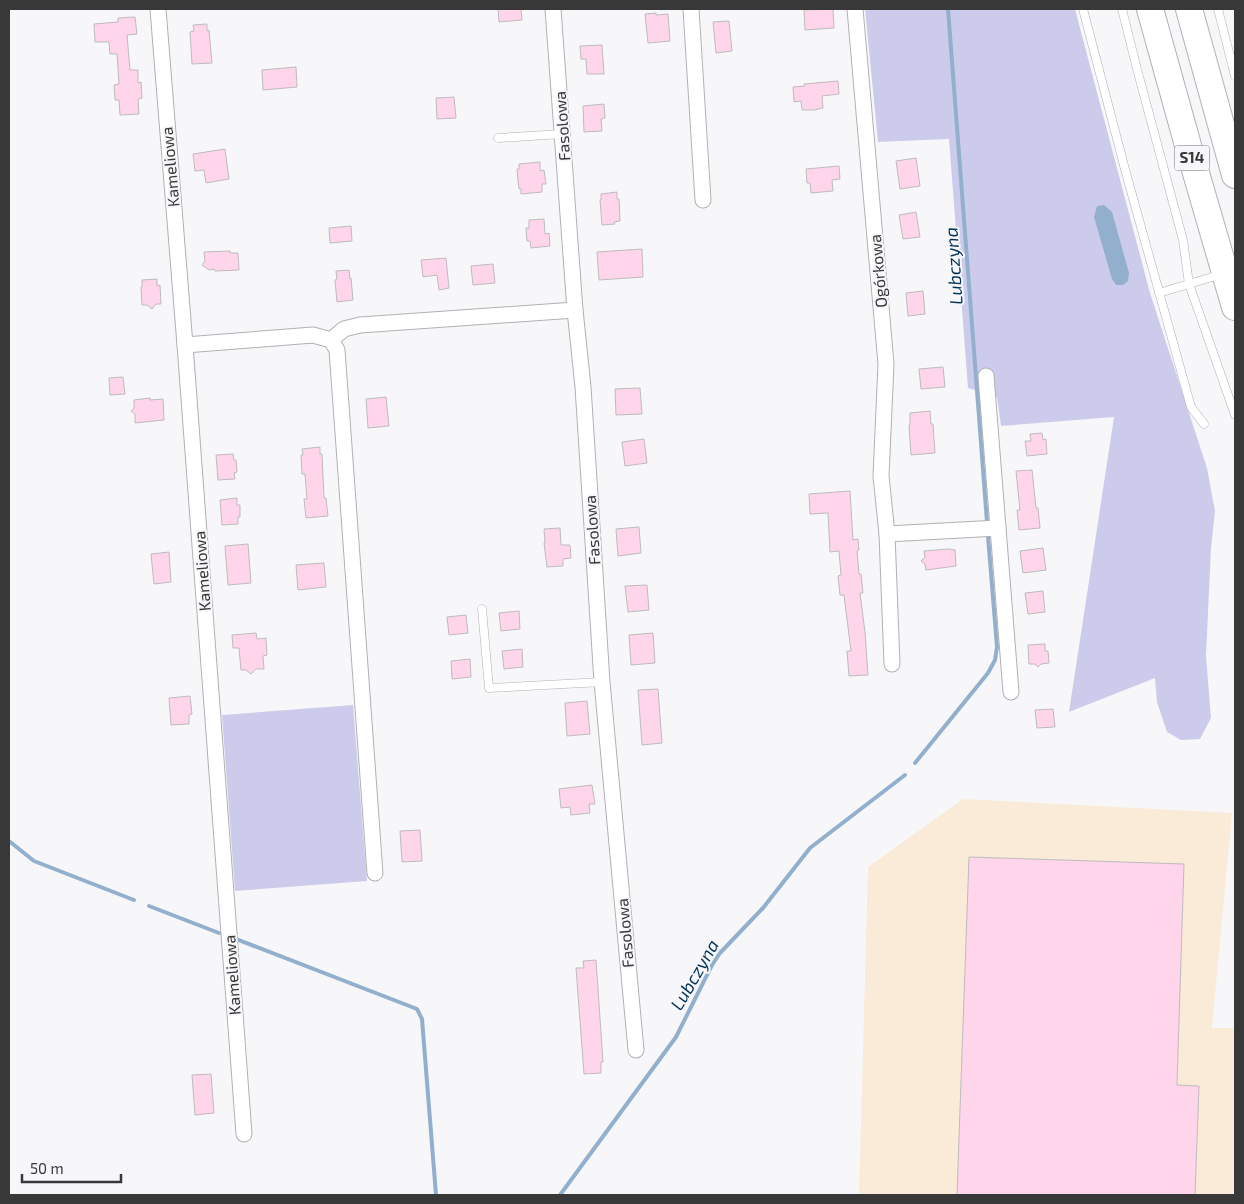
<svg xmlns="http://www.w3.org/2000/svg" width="1244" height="1204" viewBox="0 0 1244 1204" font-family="'Exo 2',sans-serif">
<rect width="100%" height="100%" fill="#f7f7fa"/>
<polygon fill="#f9ebd8" points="963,799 1232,813 1212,1028 1235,1028 1235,1195 859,1195 868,867"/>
<g fill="#cdcbec">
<polygon points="865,9 1075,9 1150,293 1207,468 1215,511 1211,548 1206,656 1211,718 1200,739 1181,740 1167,732 1157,702 1155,678 1069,712 1114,417 1001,426 997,397 968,388 949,139 878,142"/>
<polygon points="353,705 367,881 235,891 222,715"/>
</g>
<polygon fill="#92b0cd" points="1104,205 1112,212 1129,273 1128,281 1123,285 1116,285 1112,279 1094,217 1097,206"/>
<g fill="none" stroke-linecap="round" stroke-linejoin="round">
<g stroke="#92b0cd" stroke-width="4">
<polyline points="948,9 987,522"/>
<polyline points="915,763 988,673 995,660 997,647 988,536"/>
<polyline points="9,841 34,861 134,900"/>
<polyline points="149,906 219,933"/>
<polyline points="236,939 417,1009 422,1019 436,1195"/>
<polyline points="560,1195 676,1037 712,965 720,953 763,908 810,848 905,775"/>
</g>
</g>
<g fill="#fed5ea" stroke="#bebbbc">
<polygon points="498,9 521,9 522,20 499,22"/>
<polygon points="833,9 834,28 805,30 804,10"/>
<polygon points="656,13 656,15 668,14 670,41 648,43 645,14"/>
<polygon points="135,17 137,34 127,35 130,70 138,70 138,83 141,82 142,98 138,99 139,114 120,115 119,100 115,100 114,85 119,84 117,54 110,54 109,42 95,42 94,24 118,22 118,18"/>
<polygon points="729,21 732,51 716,53 713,22"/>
<polygon points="207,24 207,31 209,30 212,63 192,64 190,32 194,31 193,25"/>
<polygon points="602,45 604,74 587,74 586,59 581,59 580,46"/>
<polygon points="296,67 297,87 263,90 262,70"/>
<polygon points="838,81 839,94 822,96 823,108 814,110 802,110 801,101 794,102 793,87 805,86 804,84"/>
<polygon points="454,97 456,118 437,119 436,98"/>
<polygon points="604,104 605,118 601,119 602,131 584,132 583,106"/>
<polygon points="225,149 229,179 206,183 204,170 195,171 193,154"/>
<polygon points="916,158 920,186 900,189 896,161"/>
<polygon points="540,162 540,171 544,170 546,184 542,184 542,192 521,194 521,189 519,189 518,181 517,169 519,169 519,164"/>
<polygon points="839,166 840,179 832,180 833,191 811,193 810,183 807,183 806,169"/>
<polygon points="617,192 617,199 619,199 620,221 614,222 615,224 602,225 600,200 601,200 601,194"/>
<polygon points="916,212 920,237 903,239 899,215"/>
<polygon points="544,219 545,234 549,233 550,246 531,248 530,241 527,241 526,228 529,228 529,220"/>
<polygon points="351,226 352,241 330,243 329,228"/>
<polygon points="642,249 643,277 599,280 597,252"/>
<polygon points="230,251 230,253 238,253 239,270 215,271 214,269 209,270 202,265 205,261 204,252"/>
<polygon points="446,258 449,288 439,290 437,275 423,277 421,260"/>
<polygon points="493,264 495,283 473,285 471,266"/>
<polygon points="349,270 350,279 351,278 353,300 337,302 335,280 337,279 336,271"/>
<polygon points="157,279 157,286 160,285 161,304 156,304 152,309 147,305 142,305 141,287 142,287 142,280"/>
<polygon points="923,291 925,314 908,316 906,293"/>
<polygon points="943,367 945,387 921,389 919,369"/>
<polygon points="123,377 125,394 110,395 109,378"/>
<polygon points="640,388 642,414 616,415 615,389"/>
<polygon points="386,397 389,426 368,428 366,399"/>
<polygon points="150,398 150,400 163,399 164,420 135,423 135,414 131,411 134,408 134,400"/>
<polygon points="930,411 931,424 933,424 935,453 911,455 909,425 910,425 910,413"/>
<polygon points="1042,433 1043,440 1046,439 1047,454 1027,456 1025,441 1031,441 1030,434"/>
<polygon points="644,439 647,463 625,466 622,442"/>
<polygon points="320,447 320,454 322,454 324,498 326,498 328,516 306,518 304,499 307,499 305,474 302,474 301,455 303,455 302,449"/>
<polygon points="233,454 234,460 236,460 237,472 234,473 235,479 218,480 216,455"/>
<polygon points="1032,470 1036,508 1038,508 1040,528 1019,530 1017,510 1020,510 1016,471"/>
<polygon points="850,491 853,540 858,539 859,550 857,551 859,574 861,574 863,593 860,593 865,632 868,675 849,676 847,651 851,651 844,595 840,595 838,576 841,575 839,551 830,552 828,513 810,514 809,494"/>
<polygon points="237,498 237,505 240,505 240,517 238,517 238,524 222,525 220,500"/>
<polygon points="639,527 641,553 618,556 616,529"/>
<polygon points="560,528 561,545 570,545 571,558 563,559 563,566 547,567 544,543 545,543 544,529"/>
<polygon points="248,544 251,583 228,585 225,546"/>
<polygon points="1043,548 1046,570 1023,573 1020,551"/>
<polygon points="948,549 955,550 956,566 926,570 925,564 921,561 925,557 924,551"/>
<polygon points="169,552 171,582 154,584 151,554"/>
<polygon points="324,563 326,587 298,590 296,565"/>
<polygon points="647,585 649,610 628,612 625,586"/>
<polygon points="1043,591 1045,612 1028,614 1025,593"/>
<polygon points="519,611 520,629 501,631 499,613"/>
<polygon points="466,615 468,633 449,635 447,617"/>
<polygon points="256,633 257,639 266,638 267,655 263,656 264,669 256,669 251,674 246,670 241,670 239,648 233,648 232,635"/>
<polygon points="653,633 655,663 631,665 629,635"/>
<polygon points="1045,644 1045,651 1048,651 1049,663 1041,664 1038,667 1035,664 1029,664 1028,645"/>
<polygon points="522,649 523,667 504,669 502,651"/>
<polygon points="470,659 471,677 452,679 451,661"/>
<polygon points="658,689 662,743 642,745 638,690"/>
<polygon points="190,696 192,714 189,715 189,724 171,725 169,698"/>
<polygon points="587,701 590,734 567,736 565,703"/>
<polygon points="1053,709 1055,727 1037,728 1035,710"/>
<polygon points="592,785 595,804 589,804 590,813 571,815 570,807 561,808 559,789"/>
<polygon points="420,830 422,861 402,862 400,831"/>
<polygon points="969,857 1184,864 1177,1085 1199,1086 1195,1195 957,1195"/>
<polygon points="596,960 603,1062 601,1062 601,1073 584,1074 576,968 584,968 583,961"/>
<polygon points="211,1074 214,1113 195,1115 192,1075"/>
</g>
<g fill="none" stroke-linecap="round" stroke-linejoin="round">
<defs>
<g id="service">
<polyline points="1083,9 1126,173 1191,407 1204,424"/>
<polyline points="1122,9 1137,69 1183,240 1189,284 1235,415"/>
<polyline points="1218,9 1235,76"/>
<polyline points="498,138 562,134"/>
<polyline points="1159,293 1222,274"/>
<polyline points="482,609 489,688 602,682"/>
</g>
<g id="minor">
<polyline points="158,9 185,345 244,1134"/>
<polyline points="553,9 575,310 583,387 602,682 636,1050"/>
<polyline points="691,9 703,200"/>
<polyline points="855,9 886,364 881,476 887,534 998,528 986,376"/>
<polyline points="331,340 344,329 360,325 575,310"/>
<polyline points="185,345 313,335 331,340 337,350 375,873"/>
<polyline points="998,528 1011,692"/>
<polyline points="887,534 892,664"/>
</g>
<g id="motorway">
<polyline points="1150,9 1189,149 1235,307"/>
<polyline points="1189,9 1235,175"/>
</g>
</defs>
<use href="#service" stroke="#b1b1b4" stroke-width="9"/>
<use href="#minor" stroke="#b1b1b4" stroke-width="17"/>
<use href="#motorway" stroke="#b1b1b4" stroke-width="28"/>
<use href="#service" stroke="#fff" stroke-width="8"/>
<use href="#minor" stroke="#fff" stroke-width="15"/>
<use href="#motorway" stroke="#fff" stroke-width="26"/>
</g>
<g text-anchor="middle" stroke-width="4" stroke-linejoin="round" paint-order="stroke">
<rect fill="#f7f7fa" stroke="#717173" stroke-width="1" x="1174.5" y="145.5" width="35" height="25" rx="4"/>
<g font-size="15" font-weight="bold" fill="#383839">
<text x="1192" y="163">S14</text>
</g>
<g font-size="16" fill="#383839" stroke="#f7f7fa">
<text transform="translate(562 126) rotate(-94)" y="6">Fasolowa</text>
<text transform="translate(170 167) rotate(-95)" y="6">Kameliowa</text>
<text transform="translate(878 271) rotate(-95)" y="6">Ogórkowa</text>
<text transform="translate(592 530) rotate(-94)" y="6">Fasolowa</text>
<text transform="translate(202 571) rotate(-94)" y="6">Kameliowa</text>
<text transform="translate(625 933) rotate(-95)" y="6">Fasolowa</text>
<text transform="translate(232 975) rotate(-94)" y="6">Kameliowa</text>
</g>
<g font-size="18" font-style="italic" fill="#033359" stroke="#f7f7fa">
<text transform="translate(954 266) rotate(-94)" y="6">Lubczyna</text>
<text transform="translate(695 975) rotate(-60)" y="6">Lubczyna</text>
</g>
</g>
<rect width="1244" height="1204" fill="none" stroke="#383839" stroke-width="20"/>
<path d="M22 1174v8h99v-8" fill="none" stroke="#383839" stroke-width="2.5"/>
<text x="30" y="1174" font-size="15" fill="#383839" stroke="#f7f7fa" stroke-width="4" paint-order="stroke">50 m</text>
</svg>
